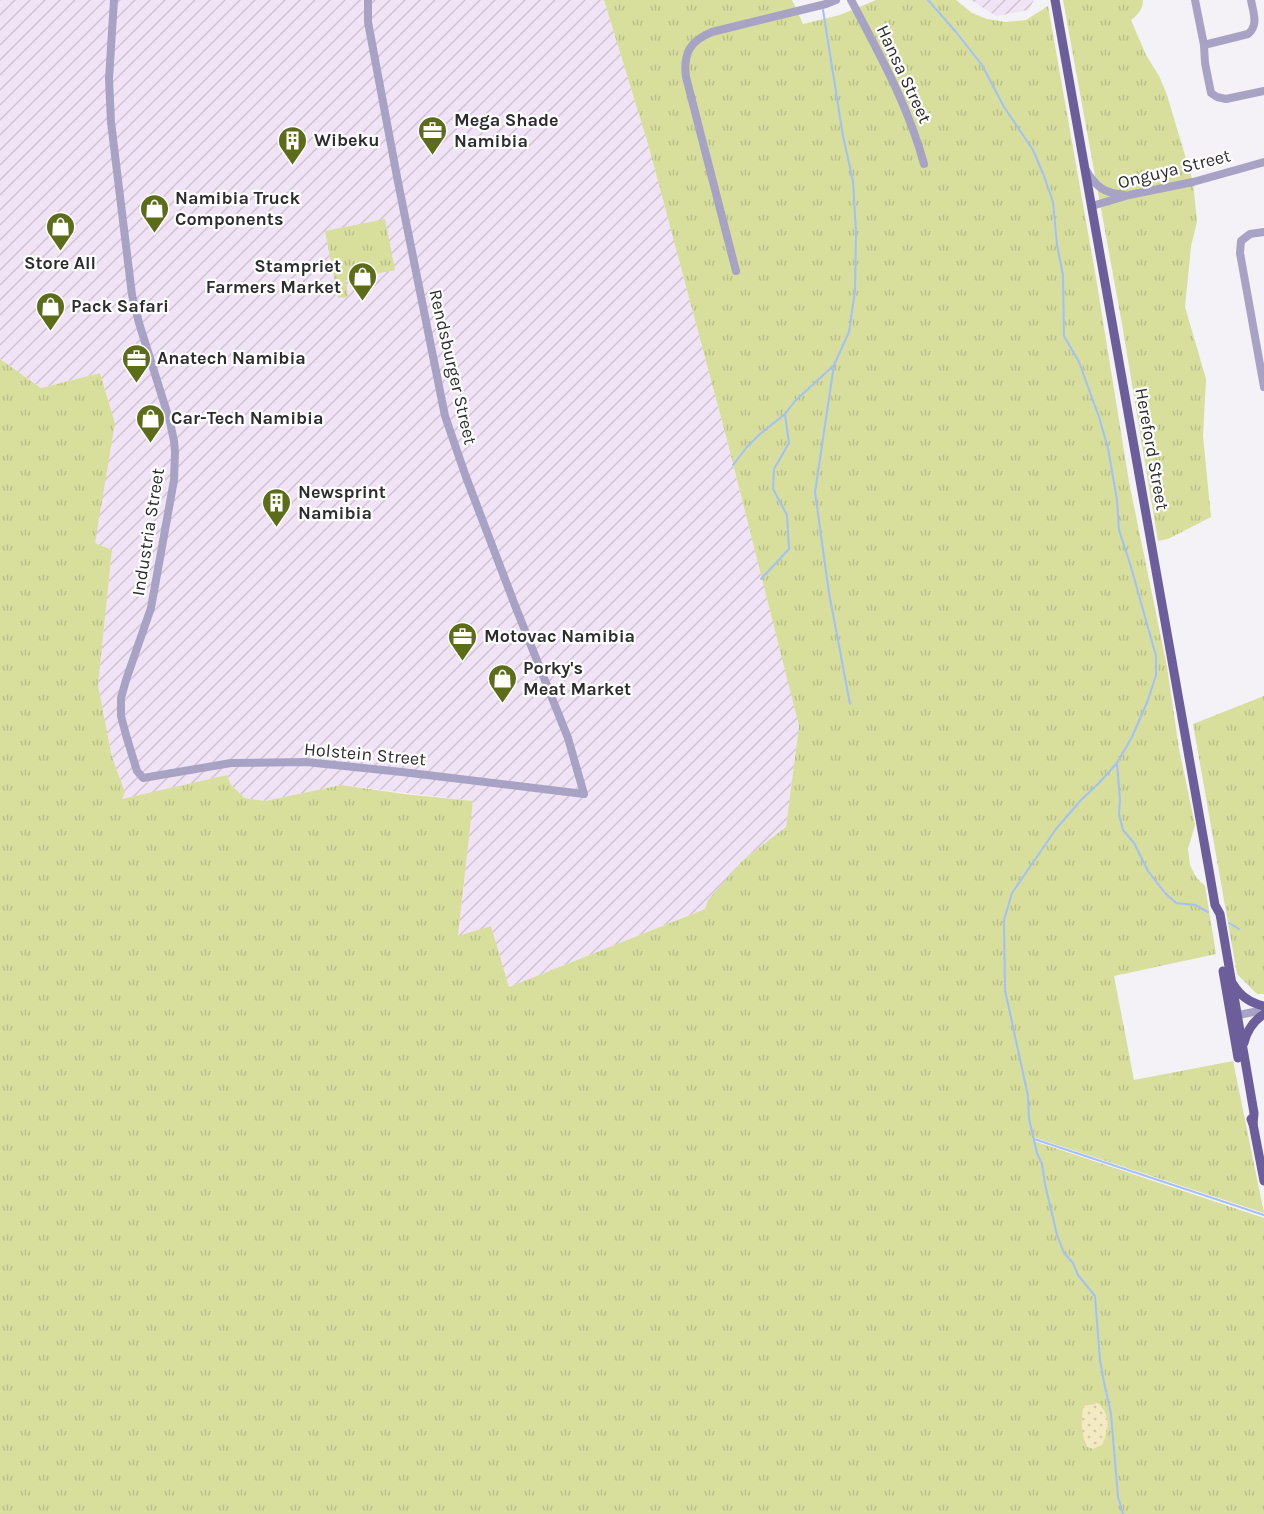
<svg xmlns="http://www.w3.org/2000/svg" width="1264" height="1514" viewBox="0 0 1264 1514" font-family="Karla,sans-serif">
<defs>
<pattern id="industrial-furrows" width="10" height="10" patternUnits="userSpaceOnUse" patternTransform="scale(1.5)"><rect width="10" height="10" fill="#f1e3f6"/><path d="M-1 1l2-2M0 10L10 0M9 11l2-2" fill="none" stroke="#cfc3d3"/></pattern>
<pattern id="grass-tufts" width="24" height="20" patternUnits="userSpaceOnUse" patternTransform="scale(1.5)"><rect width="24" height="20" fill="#d8de9c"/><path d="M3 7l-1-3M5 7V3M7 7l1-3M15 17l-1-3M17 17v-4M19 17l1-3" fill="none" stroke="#babf87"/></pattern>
<pattern id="sand-dots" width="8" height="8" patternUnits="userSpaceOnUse" patternTransform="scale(1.5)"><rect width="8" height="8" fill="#f3e9c3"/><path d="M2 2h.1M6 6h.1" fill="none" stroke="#d1c8a8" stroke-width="1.8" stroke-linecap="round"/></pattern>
</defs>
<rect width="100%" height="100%" fill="#f4f1f7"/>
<g fill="url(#industrial-furrows)">
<polygon points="0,0 604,0 648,144 727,440 799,726 786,827 742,861 705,909 509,987 491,926 458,937 473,801 341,785 265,801 245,798 231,785 227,775 122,800 125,792 112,757 98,685 112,550 94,543 115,423 100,373 41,388 0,359"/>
<polygon points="971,0 1034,0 1028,10 996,16"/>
</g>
<g fill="url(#grass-tufts)">
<polygon points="604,0 792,0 803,24 840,15 876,0 956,0 972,13 987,19 1006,22 1026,20 1048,6 1096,278 1129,482 1167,667 1179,749 1195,825 1188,849 1190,865 1196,877 1205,886 1216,954 1114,976 1134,1080 1233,1061 1264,1213 1033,1137 1034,1141 1264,1218 1264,1514 0,1514 0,359 41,388 100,373 115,423 95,543 112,550 98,685 112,757 125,792 122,799 227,775 231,785 245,798 265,801 341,785 404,794 473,801 458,936 491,926 509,987 705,909 708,900 742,861 786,827 799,726 727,440 648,144"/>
<path d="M1063 0H1143C1143 9 1138 15 1131 20L1146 55 1159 76 1167 95 1193 182 1197 222 1191 246 1185 307 1206 379 1203 436 1211 517 1168 539 1158 541 1122 324Z"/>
<polygon points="385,219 395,270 346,280 348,297 338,298 325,231"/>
<polygon points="1264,696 1264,994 1257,994 1237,974 1193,724"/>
</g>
<path fill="url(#sand-dots)" d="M1098 1403C1111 1415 1109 1430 1102 1445L1093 1449 1087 1447C1081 1433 1080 1419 1084 1406Z"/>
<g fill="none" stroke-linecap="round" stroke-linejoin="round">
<g stroke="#a2c0f9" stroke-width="2">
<polyline points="928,0 956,32 982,65 1004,107 1033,150 1044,176 1053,202 1057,245 1063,275 1064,336 1079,362 1099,417 1108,448 1117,500 1119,530 1131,567 1156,656 1156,675 1148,700 1132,737 1117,763 1099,783 1081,800 1056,829 1012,893 1004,920 1005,990 1028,1096 1029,1119 1037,1153 1042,1164 1045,1184 1057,1235 1064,1253 1073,1263 1078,1275 1095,1296 1100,1360 1104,1382 1111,1414 1118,1497 1123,1514"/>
<polyline points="823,10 843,136 853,181 856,233 855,291 849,332 834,365 815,492 829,593 850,704"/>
<polyline points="733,465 747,447 760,434 785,414 795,401 833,366"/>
<polyline points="761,579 789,549 787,515 773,489 774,469 789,443 785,414"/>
<polyline points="1117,763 1120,800 1119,814 1123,830 1134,843 1148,871 1165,893 1176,903 1195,905 1208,912"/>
<polyline points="1229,923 1239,929"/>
<polyline points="1034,1139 1264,1215"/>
</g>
<g stroke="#a8a2c4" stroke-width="8">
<polyline points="114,0 109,79 111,122 132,295 139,323 170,422 174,441 175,452 174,480 151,608 126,680 121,698 121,716 126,735 137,771 143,778 231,763 306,762 402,772 584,794 568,738 516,608 466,477 445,416 398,182 368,22 368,0"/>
<path d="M851 0C879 53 908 105 924 164"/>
<polyline points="1195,0 1204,45 1205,63 1211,93 1217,97 1226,99 1264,91"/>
<path d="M1204 45 1248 34C1259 25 1253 12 1251 0"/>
<path d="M1086 170C1096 187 1104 193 1124 195"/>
<polyline points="1092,206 1129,195 1193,182 1264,162"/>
<polyline points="1264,232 1250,234 1241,241 1240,253 1264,387"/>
<path d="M736 271 686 77C683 53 690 41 712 32L826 4 836 0"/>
<polyline points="1233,1016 1264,1010"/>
</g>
<g stroke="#6c5e9a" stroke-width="9">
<polyline points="1055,0 1209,870 1215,905 1220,914 1254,1113 1253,1124"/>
<polyline points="1223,971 1238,1058"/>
<path d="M1233 984C1240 996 1250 1003 1264 1006"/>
<path d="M1244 1043C1247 1030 1253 1021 1264 1014"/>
<polyline points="1251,1119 1253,1124 1264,1181"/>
</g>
</g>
<defs>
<symbol id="office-pin" viewBox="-11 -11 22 30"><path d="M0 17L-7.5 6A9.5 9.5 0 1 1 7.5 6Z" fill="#5c6c18" stroke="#fff"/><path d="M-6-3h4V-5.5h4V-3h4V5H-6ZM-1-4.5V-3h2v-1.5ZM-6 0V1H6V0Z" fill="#fff"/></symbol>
<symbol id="building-pin" viewBox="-11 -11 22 30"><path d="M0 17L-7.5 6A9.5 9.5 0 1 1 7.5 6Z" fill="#5c6c18" stroke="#fff"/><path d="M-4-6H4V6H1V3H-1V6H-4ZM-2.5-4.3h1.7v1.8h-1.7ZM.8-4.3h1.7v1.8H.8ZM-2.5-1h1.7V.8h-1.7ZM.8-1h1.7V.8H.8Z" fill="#fff"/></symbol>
<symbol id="shop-pin" viewBox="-11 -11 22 30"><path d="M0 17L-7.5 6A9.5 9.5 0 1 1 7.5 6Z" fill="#5c6c18" stroke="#fff"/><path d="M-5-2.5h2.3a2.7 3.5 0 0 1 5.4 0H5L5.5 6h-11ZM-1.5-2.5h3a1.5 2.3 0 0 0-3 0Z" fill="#fff"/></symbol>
</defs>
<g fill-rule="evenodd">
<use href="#office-pin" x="416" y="114" width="33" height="45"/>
<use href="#building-pin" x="276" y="124" width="33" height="45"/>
<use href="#shop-pin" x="138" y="192" width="33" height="45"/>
<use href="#shop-pin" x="44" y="210" width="33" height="45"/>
<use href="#shop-pin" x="346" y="260" width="33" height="45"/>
<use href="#shop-pin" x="34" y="290" width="33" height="45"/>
<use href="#office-pin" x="120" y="342" width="33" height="45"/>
<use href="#shop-pin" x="134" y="402" width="33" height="45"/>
<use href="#building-pin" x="260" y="486" width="33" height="45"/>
<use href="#office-pin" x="446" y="620" width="33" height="45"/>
<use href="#shop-pin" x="486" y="662" width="33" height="45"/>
</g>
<g text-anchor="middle" stroke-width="4.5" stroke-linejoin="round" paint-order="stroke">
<g font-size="18" fill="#2e2c2f" stroke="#fff">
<text transform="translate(904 74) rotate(65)" y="6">Hansa Street</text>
<text transform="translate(1174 169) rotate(-14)" y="6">Onguya Street</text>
<text transform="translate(453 367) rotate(77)" y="6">Rendsburger Street</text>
<text transform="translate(1152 449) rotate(80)" y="6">Hereford Street</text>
<text transform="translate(148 532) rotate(-81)" y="6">Industria Street</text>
<text transform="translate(365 754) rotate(5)" y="6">Holstein Street</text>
</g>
<g font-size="18" font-weight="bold" fill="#2e2c2f" stroke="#fff" text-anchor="start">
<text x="454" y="126">Mega Shade<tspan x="454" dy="21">Namibia</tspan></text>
<text x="314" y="146">Wibeku</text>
<text x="175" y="204">Namibia Truck<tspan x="175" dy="21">Components</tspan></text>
<text x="60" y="269" text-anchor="middle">Store All</text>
<text x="341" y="272" text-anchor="end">Stampriet<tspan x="341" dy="21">Farmers Market</tspan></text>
<text x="71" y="312">Pack Safari</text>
<text x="157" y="364">Anatech Namibia</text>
<text x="171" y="424">Car-Tech Namibia</text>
<text x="298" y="498">Newsprint<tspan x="298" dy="21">Namibia</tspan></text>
<text x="484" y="642">Motovac Namibia</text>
<text x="523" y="674">Porky's<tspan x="523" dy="21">Meat Market</tspan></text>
</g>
</g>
</svg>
